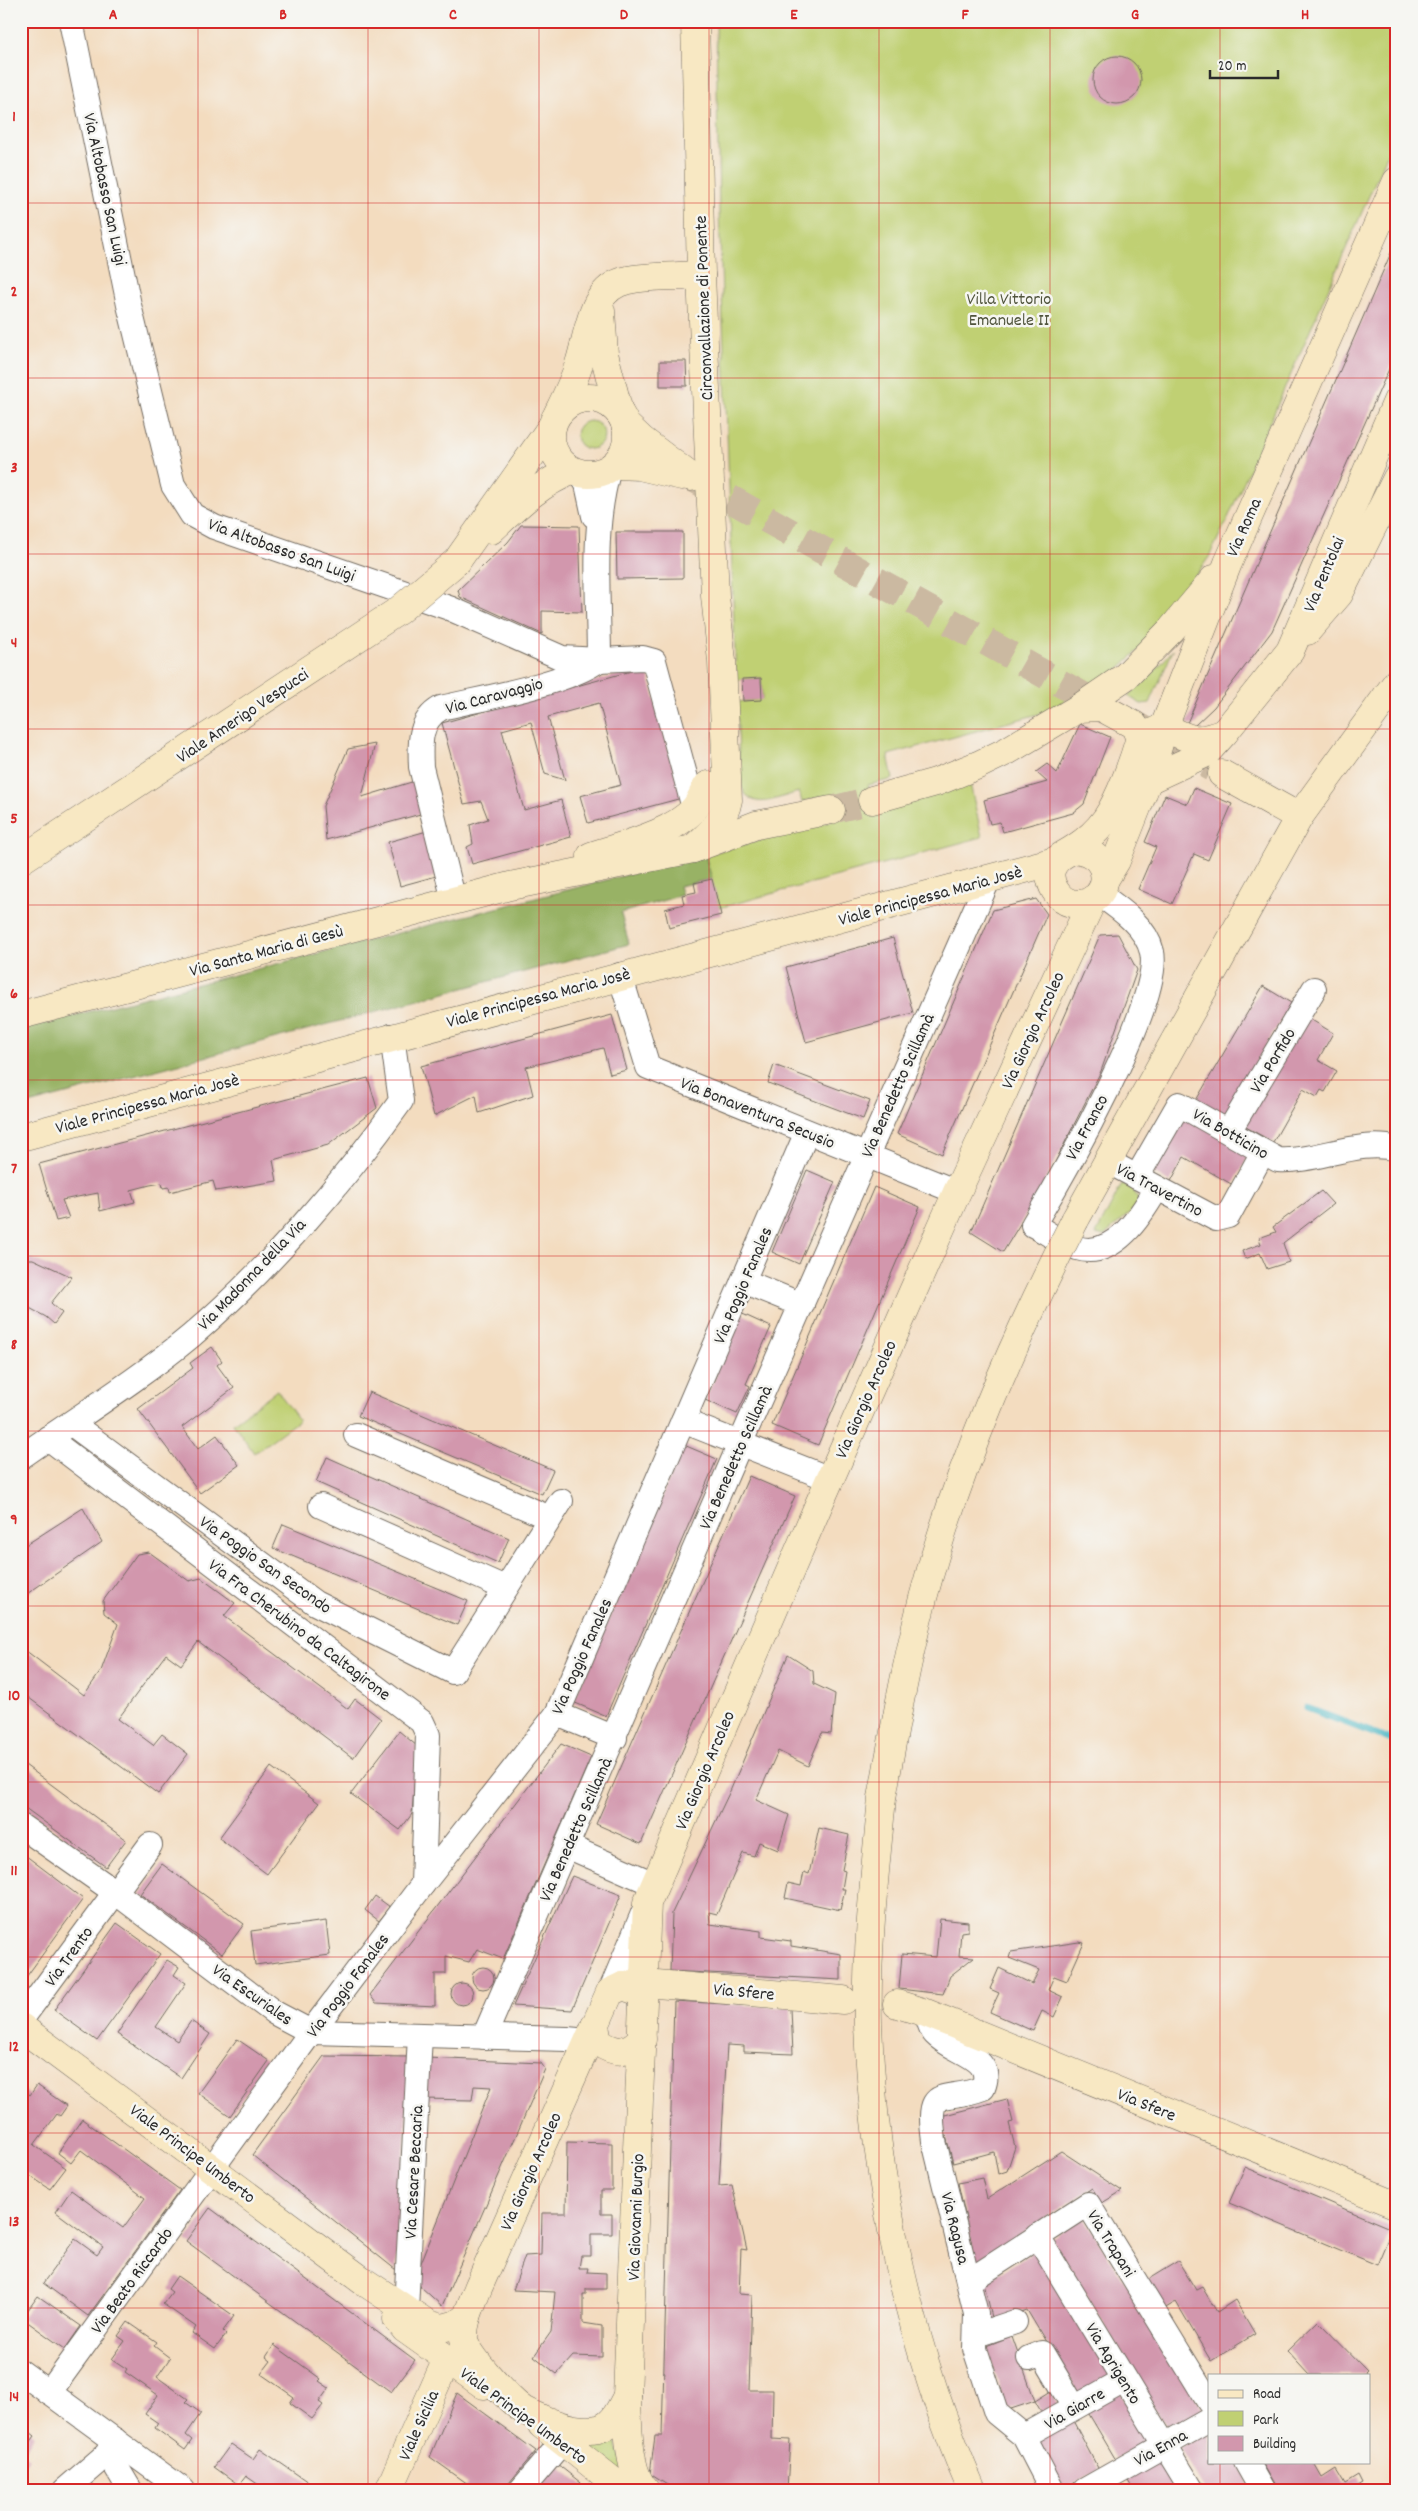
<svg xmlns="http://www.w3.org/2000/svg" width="1418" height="2511" viewBox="0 0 1418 2511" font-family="Dekko,sans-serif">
<rect width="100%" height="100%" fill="#f6f6f2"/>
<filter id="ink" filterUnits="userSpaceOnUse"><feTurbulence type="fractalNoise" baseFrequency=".02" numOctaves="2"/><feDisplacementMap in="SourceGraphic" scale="10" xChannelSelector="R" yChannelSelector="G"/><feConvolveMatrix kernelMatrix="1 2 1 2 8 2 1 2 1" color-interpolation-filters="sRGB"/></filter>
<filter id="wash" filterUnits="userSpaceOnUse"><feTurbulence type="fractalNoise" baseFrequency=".0096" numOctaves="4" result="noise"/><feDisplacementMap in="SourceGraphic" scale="20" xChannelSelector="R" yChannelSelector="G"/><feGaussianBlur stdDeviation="1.12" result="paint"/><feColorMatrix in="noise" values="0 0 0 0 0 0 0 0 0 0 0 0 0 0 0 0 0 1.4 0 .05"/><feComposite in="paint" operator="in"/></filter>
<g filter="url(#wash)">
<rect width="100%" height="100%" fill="#f3dcbf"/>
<g fill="#c0d073" stroke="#767e4f">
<path d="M716 21H1397V132L1228 518 1209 557 1151 639 1117 670 1046 712 888 755 893 779 868 785 875 809 969 779 982 837 719 908 705 855 833 821 827 795 802 802 799 792C775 798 750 814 740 783L737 702 762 699 761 678 736 680 719 211Z"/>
<circle cx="590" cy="435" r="14"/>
<polygon points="1173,650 1150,703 1141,704 1128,696 1147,680"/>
<polygon points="1122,1184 1132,1187 1139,1201 1134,1209 1104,1236 1096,1234"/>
<polygon points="277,1390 299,1420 254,1453 233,1423"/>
<polygon points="615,2437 623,2468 620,2471 587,2447 587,2443"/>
</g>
<polygon fill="#98b265" stroke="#626e48" points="705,855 712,879 679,886 682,895 621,913 629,944 21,1106 21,1029"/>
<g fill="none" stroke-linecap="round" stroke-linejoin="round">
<polyline stroke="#48b6c3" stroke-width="7" points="1307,1708 1397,1742"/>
</g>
<g id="blocks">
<g fill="#d297ad">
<circle cx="1117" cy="80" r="24"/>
<polygon points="1397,239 1397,351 1272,631 1214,707 1194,726 1187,723"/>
<polygon points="660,361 686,361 687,386 660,386"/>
<polygon points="521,525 579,526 582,612 542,611 542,634 460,597 458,590 508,542"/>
<polygon points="616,532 683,532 683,578 617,579"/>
<polygon points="646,667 682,798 588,823 580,796 621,785 599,703 548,717 565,780 545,774 531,722 502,730 524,810 561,800 571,837 472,864 467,847 473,844 470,825 488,819 481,801 464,804 442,723"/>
<polygon points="761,678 762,700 743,701 742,679"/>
<polygon points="1080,724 1110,737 1084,804 1073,813 1003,832 1000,822 990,824 984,800 1047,782 1036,772 1047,764 1057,773"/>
<polygon points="375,744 362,797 415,781 424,813 326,840 323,806 348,749"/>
<polygon points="1194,788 1232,804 1208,860 1194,854 1172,904 1138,889 1156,847 1145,842 1165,795 1187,804"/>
<polygon points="427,831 440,875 400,886 388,842"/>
<polygon points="712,879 721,915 669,928 665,909 684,904 682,895 696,892 694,883"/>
<polygon points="1036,899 1047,914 942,1154 897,1134 993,910"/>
<polygon points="1118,934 1137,970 1101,1071 1043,1186 1003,1252 971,1232 1100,935"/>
<polygon points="893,938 913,1013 806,1042 786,967"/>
<polygon points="1263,986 1291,1003 1223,1119 1195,1102"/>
<polygon points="612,1015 627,1070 610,1074 603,1048 526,1067 533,1095 479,1113 476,1095 434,1116 421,1066"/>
<polygon points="1305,1016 1333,1033 1318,1060 1337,1071 1325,1092 1321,1090 1317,1097 1303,1089 1273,1142 1244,1126"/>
<polygon points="774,1065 870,1101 863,1119 768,1083"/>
<polygon points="368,1078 377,1108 328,1145 273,1160 277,1181 216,1191 213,1181 170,1192 169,1187 163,1188 162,1183 150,1185 131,1190 135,1202 100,1211 98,1193 62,1200 69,1218 56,1221 39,1164"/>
<polygon points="1180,1112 1251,1152 1233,1185 1184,1157 1170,1183 1149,1170"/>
<polygon points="807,1170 835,1182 799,1264 772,1252"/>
<polygon points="874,1187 920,1207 818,1445 772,1425"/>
<polygon points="1321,1191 1333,1204 1283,1243 1289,1262 1267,1269 1260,1253 1245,1259 1242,1251 1261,1244 1259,1238 1276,1232 1273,1227"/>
<polygon points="21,1259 33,1259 72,1277 51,1303 62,1313 54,1324 46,1317 24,1305 24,1294 21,1294"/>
<polygon points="736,1311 771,1327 746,1384 750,1386 737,1414 705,1400 717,1373 710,1370"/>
<polygon points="212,1347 222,1361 217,1365 234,1388 182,1427 198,1449 217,1435 239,1465 200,1493 138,1409 193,1368 190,1363"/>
<polygon points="369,1392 553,1470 542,1494 358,1416"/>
<polygon points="684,1445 717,1459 606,1716 573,1702"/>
<polygon points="327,1457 509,1538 498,1563 316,1482"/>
<polygon points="749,1476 795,1496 641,1844 596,1824"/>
<polygon points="83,1508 102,1542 21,1598 21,1548"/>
<polygon points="283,1524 468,1601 457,1625 273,1548"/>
<polygon points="149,1552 189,1581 201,1578 235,1603 224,1616 348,1709 355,1699 381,1719 353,1758 198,1642 181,1665 166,1654 118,1719 153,1745 162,1734 188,1754 158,1794 21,1692 21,1647 84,1695 101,1671 118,1624 104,1613 103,1601 137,1554"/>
<polygon points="788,1655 813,1671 814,1684 835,1694 831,1734 822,1733 808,1766 778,1751 756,1800 789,1815 778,1850 759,1842 754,1856 743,1853 717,1914 709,1912 710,1924 761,1931 761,1937 791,1941 791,1946 841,1954 841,1980 670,1971 672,1913 731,1789"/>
<polygon points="399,1731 417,1746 412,1814 400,1830 351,1794"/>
<polygon points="561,1744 591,1757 503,1959 477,1949 469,1962 446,1956 446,1974 435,1974 435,2006 376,2003 370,1995"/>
<polygon points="21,1762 126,1840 106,1867 21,1805"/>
<polygon points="271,1767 319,1803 267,1874 219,1838"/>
<polygon points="819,1828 849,1835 842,1870 845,1871 842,1889 845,1889 840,1910 785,1898 788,1883 801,1886 804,1872 809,1874"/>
<polygon points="21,1852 83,1899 21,1984"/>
<polygon points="162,1864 244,1924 222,1954 140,1894"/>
<polygon points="572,1876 621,1895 572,2010 513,2006"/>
<polygon points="375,1896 390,1907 379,1921 365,1910"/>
<polygon points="940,1919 968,1922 968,1931 961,1932 959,1956 974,1957 950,1976 943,1994 899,1989 902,1954 936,1957"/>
<polygon points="326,1921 330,1955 255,1965 251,1931"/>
<polygon points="117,1923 160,1954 97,2041 54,2010"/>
<polygon points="1079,1942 1084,1943 1067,1981 1054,1976 1048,1990 1063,1997 1054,2017 1042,2011 1033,2031 990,2012 999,1993 990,1989 999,1968 1032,1984 1039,1970 1009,1958 1011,1952"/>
<polygon points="167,1960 179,1967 174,1975 186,1983 156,2027 177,2041 191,2021 210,2034 181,2078 117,2034"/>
<circle cx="483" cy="1978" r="11"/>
<circle cx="462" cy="1994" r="11"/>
<polygon points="674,2001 791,2008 793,2054 744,2052 744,2046 727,2045 719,2186 732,2185 747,2250 741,2249 739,2294 752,2295 749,2390 773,2390 772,2439 790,2440 787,2490 675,2490 650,2474 655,2436 662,2436"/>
<polygon points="237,2039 269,2061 230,2116 198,2093"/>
<polygon points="324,2056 411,2057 396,2270 252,2155"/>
<polygon points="426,2058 541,2063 545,2069 442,2306 421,2287 417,2277 419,2268 491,2087 474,2086 472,2100 423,2099"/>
<polygon points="37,2085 67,2106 60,2116 57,2114 34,2145 66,2168 50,2189 21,2170 21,2092 23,2090 30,2095"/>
<polygon points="1007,2099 1013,2122 1009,2123 1015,2147 1007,2171 998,2174 994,2152 953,2163 941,2116"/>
<polygon points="82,2119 180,2190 88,2316 43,2283 75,2239 97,2255 103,2247 56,2212 71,2190 123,2228 145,2198 81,2150 71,2163 58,2153"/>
<polygon points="567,2142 612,2143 612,2190 601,2190 601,2214 612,2214 612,2234 591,2234 591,2256 581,2256 579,2268 588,2268 587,2272 606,2273 606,2289 586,2289 586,2294 583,2294 583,2323 602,2326 602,2357 573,2356 557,2374 534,2356 551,2332 555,2292 513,2290 525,2256 541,2255 542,2213 566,2213"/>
<polygon points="1061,2151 1122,2191 1102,2203 1092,2188 976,2263 958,2183 982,2178 987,2199"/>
<polygon points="1245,2167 1392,2229 1377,2265 1229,2203"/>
<polygon points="210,2208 415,2360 391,2392 186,2241"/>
<polygon points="1084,2217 1204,2411 1170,2432 1051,2238"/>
<polygon points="1035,2250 1113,2376 1079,2397 1027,2310 993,2322 984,2283"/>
<polygon points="1178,2261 1196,2290 1202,2287 1217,2312 1235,2300 1255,2334 1211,2361 1176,2302 1164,2309 1147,2280"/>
<polygon points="177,2276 234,2316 223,2331 226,2334 215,2349 192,2333 196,2327 163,2304 172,2292 168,2289"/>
<polygon points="38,2296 81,2326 65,2349 22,2318"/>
<polygon points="1318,2321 1367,2371 1363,2375 1309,2375 1287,2351"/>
<polygon points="128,2322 157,2342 154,2346 170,2358 157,2377 188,2399 185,2402 201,2413 186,2435 192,2440 185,2450 155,2428 158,2423 145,2414 158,2395 125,2372 127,2369 112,2359 125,2341 118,2336"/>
<polygon points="1012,2336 1035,2401 1008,2410 986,2346"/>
<polygon points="274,2345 321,2379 319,2381 329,2388 319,2402 323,2405 312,2419 290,2403 294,2397 261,2374 271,2361 266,2357"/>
<polygon points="1051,2391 1059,2405 1043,2415 1035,2401"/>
<polygon points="1120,2391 1148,2440 1116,2460 1086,2409"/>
<polygon points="457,2393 536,2451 503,2490 463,2490 468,2484 430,2457"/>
<polygon points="1071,2417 1099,2470 1063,2489 1036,2436"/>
<polygon points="21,2425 35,2436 22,2453 29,2458 22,2468"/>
<polygon points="1209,2430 1209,2462 1236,2462 1253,2490 1205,2490 1180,2448"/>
<polygon points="231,2444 253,2459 260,2449 311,2484 307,2490 266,2490 246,2476 239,2485 214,2467"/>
<polygon points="1162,2457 1181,2490 1134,2490 1127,2478"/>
<polygon points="1261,2462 1318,2462 1314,2464 1322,2478 1336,2469 1345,2484 1358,2476 1362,2484 1352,2490 1277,2490"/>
<polygon points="557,2464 590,2490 535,2490"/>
</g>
</g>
</g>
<g filter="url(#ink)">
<use href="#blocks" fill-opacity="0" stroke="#71695f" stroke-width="1"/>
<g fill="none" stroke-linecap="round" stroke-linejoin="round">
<g stroke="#cbb9a1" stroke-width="28" stroke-dasharray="28 14" stroke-linecap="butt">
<polyline points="693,478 1212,768"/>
<polyline points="831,810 872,800"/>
</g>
<defs>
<g id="street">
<polyline points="71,21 129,305 173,485 192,515 214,527 449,608 562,658 599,660 643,658 654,661 694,808"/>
<polyline points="580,473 587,484 594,516"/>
<path d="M1099 894C1119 908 1146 926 1152 952 1163 1002 1062 1177 1033 1225 1047 1232 1062 1244 1077 1248 1114 1260 1142 1214 1157 1188"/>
<path d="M454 901 421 767C420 744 418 721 441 708 483 698 566 684 599 660 599 598 591 530 609 469"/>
<polyline points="620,975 648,1067 957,1192"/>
<polyline points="1229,1131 1314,989"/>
<polyline points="1107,1161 1216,1219 1228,1216 1263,1152"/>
<path d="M1137 1177 1179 1104 1278 1160C1315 1163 1360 1138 1397 1149"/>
<polyline points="743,1281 802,1305"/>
<polyline points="683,1421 830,1479"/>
<polyline points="72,1424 315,1603 453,1672 561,1501"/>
<polyline points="356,1435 550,1518"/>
<polyline points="48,1438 422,1722 428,1735 423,1884"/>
<path d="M21 1457C78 1417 138 1380 191 1336 267 1271 343 1183 401 1101L392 1036"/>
<polyline points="321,1506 505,1588"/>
<polyline points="557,1714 615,1738"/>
<polyline points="21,1826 115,1892 275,2013 311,2032 567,2039 598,2042"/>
<polyline points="567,1846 654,1884"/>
<polyline points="610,1992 644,1911"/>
<path d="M926 2013C929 2020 930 2029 935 2034 954 2054 996 2056 983 2088 942 2104 926 2082 934 2141L976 2314 975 2349 996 2413 1024 2436 1052 2490"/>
<polyline points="21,2020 150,1845"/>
<polyline points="484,2037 740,1444 989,878"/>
<polyline points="1037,2236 1192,2490"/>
<polyline points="969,2281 1088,2204 1209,2402"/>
<polyline points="406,2309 420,2035"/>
<polyline points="976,2335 1015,2322"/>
<polyline points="1029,2358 1042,2353 1074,2407"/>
<polyline points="21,2372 183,2490"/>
<polyline points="49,2393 311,2032 423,1884 557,1714 807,1132"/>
<polyline points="1024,2436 1124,2380"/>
<polyline points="108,2453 130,2490"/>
<polyline points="1246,2462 1262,2490"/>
<polyline points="65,2490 108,2453 115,2440"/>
<polyline points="521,2490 563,2441"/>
<polyline points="1085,2490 1209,2420"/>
</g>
<g id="secondary">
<polyline points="601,311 604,354 619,412"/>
<circle cx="589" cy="436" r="38"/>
<path d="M558 413C566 397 574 381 579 364 589 334 590 287 628 280 652 275 677 277 701 275"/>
<polyline points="625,424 642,440 691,477"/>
<polyline points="615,465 639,466 682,476"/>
<path d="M491 530C517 506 540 483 572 471"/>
<polyline points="457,561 552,426"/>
<polyline points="1307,631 1339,594 1397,478"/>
<path d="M1147 735 1164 727C1192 740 1194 744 1224 733"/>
<polyline points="1222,774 1299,817"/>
<polyline points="1148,780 1206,753 1224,733 1290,651 1397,401"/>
<polyline points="872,800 936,782 978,765 1007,751 1079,708 1126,676 1171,630 1214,579"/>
<path d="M693 849C709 834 724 822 728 800L722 661 715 596 701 275 695 21"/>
<path d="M1074 849C1120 853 1110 911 1071 903 1058 900 1048 883 1051 870 1056 856 1065 855 1075 848 1086 841 1098 830 1106 819 1120 798 1133 762 1140 738L1134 725 1101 707 1079 708"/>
<path d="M591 856C623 845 672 834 694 809 700 802 703 792 708 785"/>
<polyline points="1105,879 1116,861 1148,780 1164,727 1228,563 1397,181"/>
<polyline points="21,1015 510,886 693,849 756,825 831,810"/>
<polyline points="21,1137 1055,861"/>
<polyline points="1075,1220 1299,817 1397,682"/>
<path d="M882 1798C875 1872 866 1950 868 2024 873 2178 910 2349 972 2490"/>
<polyline points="623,1986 645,1983 843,2000"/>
<path d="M639 1992 623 1986 610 1992 595 2026 598 2042C616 2054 626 2054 642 2039"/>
<polyline points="897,2004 926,2013 1397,2205"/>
<path d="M595 2026 478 2288C472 2304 463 2321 464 2339 465 2353 512 2404 525 2411 545 2421 575 2434 598 2429 614 2425 620 2409 627 2396"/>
<polyline points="21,2027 363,2281 428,2324 441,2328 455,2325 467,2317"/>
<polyline points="397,2319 405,2329 484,2385"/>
<polyline points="542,2425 624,2490"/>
<polyline points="389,2490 447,2359"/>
<path d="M645 2490C627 2471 628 2421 627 2396L647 1903 819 1504 957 1192 1093 899"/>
</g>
</defs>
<use href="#street" stroke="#71695f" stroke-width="26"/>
<use href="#secondary" stroke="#71695f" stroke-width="29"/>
<use href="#street" stroke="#fff" stroke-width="24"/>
<use href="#secondary" stroke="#f8e8c3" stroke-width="28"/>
<defs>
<g id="secondary-bridge">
<polyline points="21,860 398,611 457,561"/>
<path d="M882 1798C894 1731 906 1664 923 1598 958 1466 1013 1342 1075 1220"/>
</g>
</defs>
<use href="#secondary-bridge" stroke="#71695f" stroke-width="29" stroke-linecap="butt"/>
<use href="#secondary-bridge" stroke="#f8e8c3" stroke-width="28"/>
</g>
</g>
<path fill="none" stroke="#d62828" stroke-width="1" stroke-opacity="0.55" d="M198 21V2490M368 21V2490M539 21V2490M709 21V2490M879 21V2490M1050 21V2490M1220 21V2375M21 203H1397M21 378H1397M21 554H1397M21 729H1397M21 905H1397M21 1080H1397M21 1256H1397M21 1431H1397M21 1606H1397M21 1782H1397M21 1957H1397M21 2133H1397M21 2308H1397M1220 2462V2490"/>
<g text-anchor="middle" stroke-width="5" stroke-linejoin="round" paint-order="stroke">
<g font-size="18" fill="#2b2b2b" stroke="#f6f6f2">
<text transform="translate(106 189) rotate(78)" y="6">Via Altobasso San Luigi</text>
<text transform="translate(703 308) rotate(-92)" y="6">Circonvallazione di Ponente</text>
<text transform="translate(1243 527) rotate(-66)" y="6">Via Roma</text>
<text transform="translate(282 549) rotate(20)" y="6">Via Altobasso San Luigi</text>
<text transform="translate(1323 574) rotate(-67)" y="6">Via Pentolai</text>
<text transform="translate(494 695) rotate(-15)" y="6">Via Caravaggio</text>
<text transform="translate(242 715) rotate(-34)" y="6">Viale Amerigo Vespucci</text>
<text transform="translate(930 895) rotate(-15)" y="6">Viale Principessa Maria Josè</text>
<text transform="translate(266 950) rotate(-15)" y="6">Via Santa Maria di Gesù</text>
<text transform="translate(538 997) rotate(-15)" y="6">Viale Principessa Maria Josè</text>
<text transform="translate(1032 1030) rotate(-65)" y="6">Via Giorgio Arcoleo</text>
<text transform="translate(1272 1060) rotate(-59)" y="6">Via Porfido</text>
<text transform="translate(897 1085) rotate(-66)" y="6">Via Benedetto Scillamà</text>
<text transform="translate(147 1103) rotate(-15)" y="6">Viale Principessa Maria Josè</text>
<text transform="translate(758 1112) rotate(22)" y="6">Via Bonaventura Secusio</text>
<text transform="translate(1086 1127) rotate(-62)" y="6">Via Franco</text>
<text transform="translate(1231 1133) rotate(30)" y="6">Via Botticino</text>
<text transform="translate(1160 1189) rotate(28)" y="6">Via Travertino</text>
<text transform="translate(251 1274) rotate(-46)" y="6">Via Madonna della Via</text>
<text transform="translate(742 1285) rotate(-67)" y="6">Via Poggio Fanales</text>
<text transform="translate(865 1399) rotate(-66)" y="6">Via Giorgio Arcoleo</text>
<text transform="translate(735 1457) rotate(-66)" y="6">Via Benedetto Scillamà</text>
<text transform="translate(266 1564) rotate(35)" y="6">Via Poggio San Secondo</text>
<text transform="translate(300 1629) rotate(37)" y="6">Via Fra Cherubino da Caltagirone</text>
<text transform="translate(581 1656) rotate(-66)" y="6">Via Poggio Fanales</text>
<text transform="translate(704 1770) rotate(-67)" y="6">Via Giorgio Arcoleo</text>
<text transform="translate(575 1829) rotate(-66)" y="6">Via Benedetto Scillamà</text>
<text transform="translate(68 1956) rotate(-54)" y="6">Via Trento</text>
<text transform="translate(347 1985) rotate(-53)" y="6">Via Poggio Fanales</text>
<text transform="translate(744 1991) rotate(5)" y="6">Via Sfere</text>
<text transform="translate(253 1994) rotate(35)" y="6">Via Escuriales</text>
<text transform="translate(1147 2104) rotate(22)" y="6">Via Sfere</text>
<text transform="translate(193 2153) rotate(37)" y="6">Viale Principe Umberto</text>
<text transform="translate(530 2171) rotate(-66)" y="6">Via Giorgio Arcoleo</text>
<text transform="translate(413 2172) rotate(-87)" y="6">Via Cesare Beccaria</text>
<text transform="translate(635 2217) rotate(-88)" y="6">Via Giovanni Burgio</text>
<text transform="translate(956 2228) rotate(76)" y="6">Via Ragusa</text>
<text transform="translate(1112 2243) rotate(58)" y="6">Via Trapani</text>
<text transform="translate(131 2280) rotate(-54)" y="6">Via Beato Riccardo</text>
<text transform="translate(1114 2363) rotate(59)" y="6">Via Agrigento</text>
<text transform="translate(1074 2408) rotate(-30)" y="6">Via Giarre</text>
<text transform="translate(524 2415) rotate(36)" y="6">Viale Principe Umberto</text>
<text transform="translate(418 2425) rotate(-66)" y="6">Viale Sicilia</text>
<text transform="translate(1160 2447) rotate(-29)" y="6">Via Enna</text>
</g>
<g font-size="18" fill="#50543d" stroke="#f6f6f2">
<text x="1009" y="304">Villa Vittorio<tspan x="1009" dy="21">Emanuele II</tspan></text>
</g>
</g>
<rect width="1418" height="2511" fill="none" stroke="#f6f6f2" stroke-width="55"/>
<rect x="1208" y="2374" width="162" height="90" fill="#f6f6f2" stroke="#a5a5a2"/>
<rect x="1218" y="2390" width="25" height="8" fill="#f8e8c3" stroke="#a5a5a2"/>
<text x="1253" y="2398" font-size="15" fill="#2b2b2b">Road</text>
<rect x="1218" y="2411" width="25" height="15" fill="#c0d073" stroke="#a5a5a2"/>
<text x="1253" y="2424" font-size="15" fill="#2b2b2b">Park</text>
<rect x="1218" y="2436" width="25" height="15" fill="#d297ad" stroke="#a5a5a2"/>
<text x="1253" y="2448" font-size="15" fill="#2b2b2b">Building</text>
<path d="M1210 70v8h68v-8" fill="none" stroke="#2b2b2b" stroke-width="2.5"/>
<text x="1218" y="70" font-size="15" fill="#2b2b2b" stroke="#f6f6f2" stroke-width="4" paint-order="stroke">20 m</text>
<rect x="28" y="28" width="1362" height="2456" fill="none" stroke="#d62828" stroke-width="2"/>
<g font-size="16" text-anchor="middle" font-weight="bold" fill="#d62828">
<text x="113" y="19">A</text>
<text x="283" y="19">B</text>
<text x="453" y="19">C</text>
<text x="624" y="19">D</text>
<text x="794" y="19">E</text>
<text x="965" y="19">F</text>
<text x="1135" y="19">G</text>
<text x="1305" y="19">H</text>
<text x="14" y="121">1</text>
<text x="14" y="296">2</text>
<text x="14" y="472">3</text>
<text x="14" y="647">4</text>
<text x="14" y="823">5</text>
<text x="14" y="998">6</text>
<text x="14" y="1173">7</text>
<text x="14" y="1349">8</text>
<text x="14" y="1524">9</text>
<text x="14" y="1700">10</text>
<text x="14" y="1875">11</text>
<text x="14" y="2051">12</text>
<text x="14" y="2226">13</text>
<text x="14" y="2401">14</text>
</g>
</svg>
